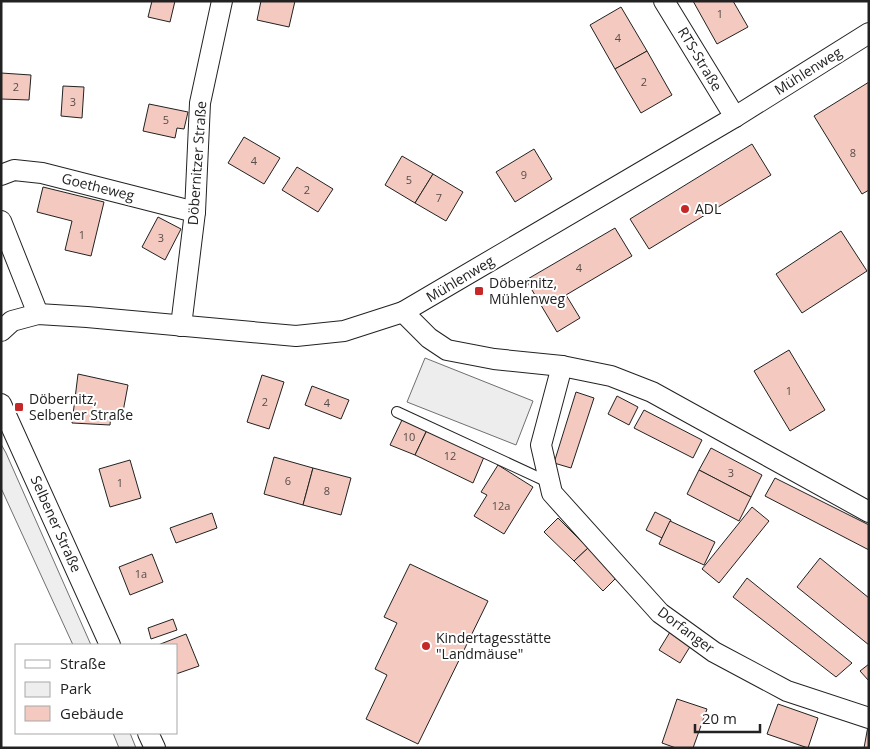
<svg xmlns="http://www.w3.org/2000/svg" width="870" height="749" viewBox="0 0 870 749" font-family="'Open Sans',sans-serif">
<rect width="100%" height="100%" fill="#fff"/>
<g fill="#eee" stroke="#6f6f6f">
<polygon points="1,444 6,453 91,645 73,645 1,488"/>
<polygon points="113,733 130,733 136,748 119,748"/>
</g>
<polygon fill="#ededed" stroke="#6f6f6f" points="425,358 533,401 516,445 407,402"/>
<g fill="#f3c9c0" stroke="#222">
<polygon points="152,1 175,1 170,22 148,17"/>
<polygon points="261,1 295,1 289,27 257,20"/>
<polygon points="693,1 733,1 748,27 717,44"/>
<polygon points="621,7 647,51 615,69 590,25"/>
<polygon points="647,51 672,95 641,113 615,69"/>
<polygon points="1,73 31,75 29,100 1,99"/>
<polygon points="869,82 869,190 862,194 814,116"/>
<polygon points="63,86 84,87 82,118 61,116"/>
<polygon points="149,104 188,112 184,129 177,128 175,138 143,131"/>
<polygon points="244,137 280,158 264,184 228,163"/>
<polygon points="752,144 771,175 649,249 630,219"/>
<polygon points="534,149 552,179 515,202 496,172"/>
<polygon points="402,156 433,174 415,203 385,185"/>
<polygon points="297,167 333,189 318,212 282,190"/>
<polygon points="433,174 463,192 446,221 415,203"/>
<polygon points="43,187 104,202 91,256 65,250 72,221 37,212"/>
<polygon points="158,217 181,229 165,260 142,247"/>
<polygon points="615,228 632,256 566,295 580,318 557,332 526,280"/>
<polygon points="841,231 867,271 802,313 776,274"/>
<polygon points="789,350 825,410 790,431 754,371"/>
<polygon points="78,374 128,385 122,417 111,414 110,425 72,423"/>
<polygon points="262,375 284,382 269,429 247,422"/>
<polygon points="312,386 349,400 341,419 305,405"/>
<polygon points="576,392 594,398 571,468 554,463"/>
<polygon points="617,396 638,407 629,425 608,414"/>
<polygon points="644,410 702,440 693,458 634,428"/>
<polygon points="402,420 427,430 415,455 390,445"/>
<polygon points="427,430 484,457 473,483 415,455"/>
<polygon points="711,448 762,475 751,497 699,470"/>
<polygon points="274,457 313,468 303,505 264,494"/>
<polygon points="130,460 141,498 110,507 99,469"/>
<polygon points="498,465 533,487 504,534 474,516 487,495 481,492"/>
<polygon points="313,468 351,478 341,515 303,505"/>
<polygon points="699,470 751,497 739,521 687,494"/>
<polygon points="775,478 869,525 869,550 765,496"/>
<polygon points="752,507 769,521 719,583 702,569"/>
<polygon points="655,512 671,520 662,538 646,530"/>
<polygon points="212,513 217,528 176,543 170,528"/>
<polygon points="558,518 588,548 574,561 544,532"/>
<polygon points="670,521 715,542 704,565 659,544"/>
<polygon points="588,548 617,577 603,591 574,561"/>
<polygon points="152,554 163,582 130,595 119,567"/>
<polygon points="820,558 869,598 869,645 797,587"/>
<polygon points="410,564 488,601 418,744 366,719 387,675 375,669 397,623 384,617"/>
<polygon points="747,578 852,663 836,677 733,597"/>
<polygon points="173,619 177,630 151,639 148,628"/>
<polygon points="670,632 691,645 680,663 659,650"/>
<polygon points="186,634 199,666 176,674 176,645 158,645"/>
<polygon points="869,664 869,681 860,671"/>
<polygon points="677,699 707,709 693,748 676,748 662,743"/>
<polygon points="778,704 818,718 808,748 767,734"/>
<polygon points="868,726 869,727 869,748 864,748"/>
</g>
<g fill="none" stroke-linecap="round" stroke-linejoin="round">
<defs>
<polyline id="service" points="397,412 548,482"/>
<g id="minor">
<polyline points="664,1 735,117"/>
<polyline points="1,175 14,170 42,173 195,212"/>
<polyline points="1,221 38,314"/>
<polyline points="403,312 429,338 447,350 494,359 562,366 611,376 652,392 869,512"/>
<polyline points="181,326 195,212 200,103 222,1"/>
<polyline points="1,331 12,321 38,314 87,317 296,336 344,331 403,312 735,117 869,33"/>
<polyline points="562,366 541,445 552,493 660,613 714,652 787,691 869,718"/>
<polyline points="1,404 110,645"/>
<polyline points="148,733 155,748"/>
</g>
</defs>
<use href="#service" stroke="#222" stroke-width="12"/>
<use href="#minor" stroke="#222" stroke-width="22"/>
<use href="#service" stroke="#fff" stroke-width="10"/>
<use href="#minor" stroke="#fff" stroke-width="20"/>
</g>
<g fill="#c62828" stroke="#fff" stroke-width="2">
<circle cx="685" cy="209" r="5"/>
<rect x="474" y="286" width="10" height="10" rx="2.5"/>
<rect x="14" y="402" width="10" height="10" rx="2.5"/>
<circle cx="426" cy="646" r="5"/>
</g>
<g text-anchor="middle" stroke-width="4" stroke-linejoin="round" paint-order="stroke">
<g font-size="11" fill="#564c4a">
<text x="720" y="18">1</text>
<text x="618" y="42">4</text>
<text x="644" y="86">2</text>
<text x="16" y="91">2</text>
<text x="73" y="106">3</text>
<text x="166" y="124">5</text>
<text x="853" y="157">8</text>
<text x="254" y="165">4</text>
<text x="524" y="179">9</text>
<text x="409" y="184">5</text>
<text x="307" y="194">2</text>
<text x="439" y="202">7</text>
<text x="82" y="239">1</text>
<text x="161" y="242">3</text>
<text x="579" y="272">4</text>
<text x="789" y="395">1</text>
<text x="265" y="406">2</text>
<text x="327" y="407">4</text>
<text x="409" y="441">10</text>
<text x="450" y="460">12</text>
<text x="731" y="477">3</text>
<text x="288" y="485">6</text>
<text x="120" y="487">1</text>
<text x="327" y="495">8</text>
<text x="501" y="510">12a</text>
<text x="141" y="578">1a</text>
</g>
<g font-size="14" fill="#222" stroke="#fff">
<text transform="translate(700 59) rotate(59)" y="5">RTS-Straße</text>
<text transform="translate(808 71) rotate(-32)" y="5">Mühlenweg</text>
<text transform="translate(197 163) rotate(-86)" y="5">Döbernitzer Straße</text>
<text transform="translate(98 187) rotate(14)" y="5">Goetheweg</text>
<text transform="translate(460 279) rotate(-31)" y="5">Mühlenweg</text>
<text transform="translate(56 524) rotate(66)" y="5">Selbener Straße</text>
<text transform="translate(686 630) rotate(37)" y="5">Dorfanger</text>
</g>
<g font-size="14" fill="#222" stroke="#fff" text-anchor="start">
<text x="695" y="214">ADL</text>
<text x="489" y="288">Döbernitz,<tspan x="489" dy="16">Mühlenweg</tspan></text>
<text x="29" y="404">Döbernitz,<tspan x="29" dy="16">Selbener Straße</tspan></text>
<text x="436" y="643">Kindertagesstätte<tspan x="436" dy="16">"Landmäuse"</tspan></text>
</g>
</g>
<rect width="870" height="749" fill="none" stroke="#222222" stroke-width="5"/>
<rect x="15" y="644" width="162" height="90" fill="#ffffff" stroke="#a7a7a7"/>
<rect x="25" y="660" width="25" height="8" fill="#ffffff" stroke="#a7a7a7"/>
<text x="60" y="669" font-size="15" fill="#222222">Straße</text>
<rect x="25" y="682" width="25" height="15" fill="#eeeeee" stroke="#a7a7a7"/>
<text x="60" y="694" font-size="15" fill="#222222">Park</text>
<rect x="25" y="706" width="25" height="15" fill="#f3c9c0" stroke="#a7a7a7"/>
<text x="60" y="719" font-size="15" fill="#222222">Gebäude</text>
<path d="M695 724v8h65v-8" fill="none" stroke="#222222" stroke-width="2.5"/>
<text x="702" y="724" font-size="15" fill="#222222" stroke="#ffffff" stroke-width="4" paint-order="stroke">20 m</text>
</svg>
